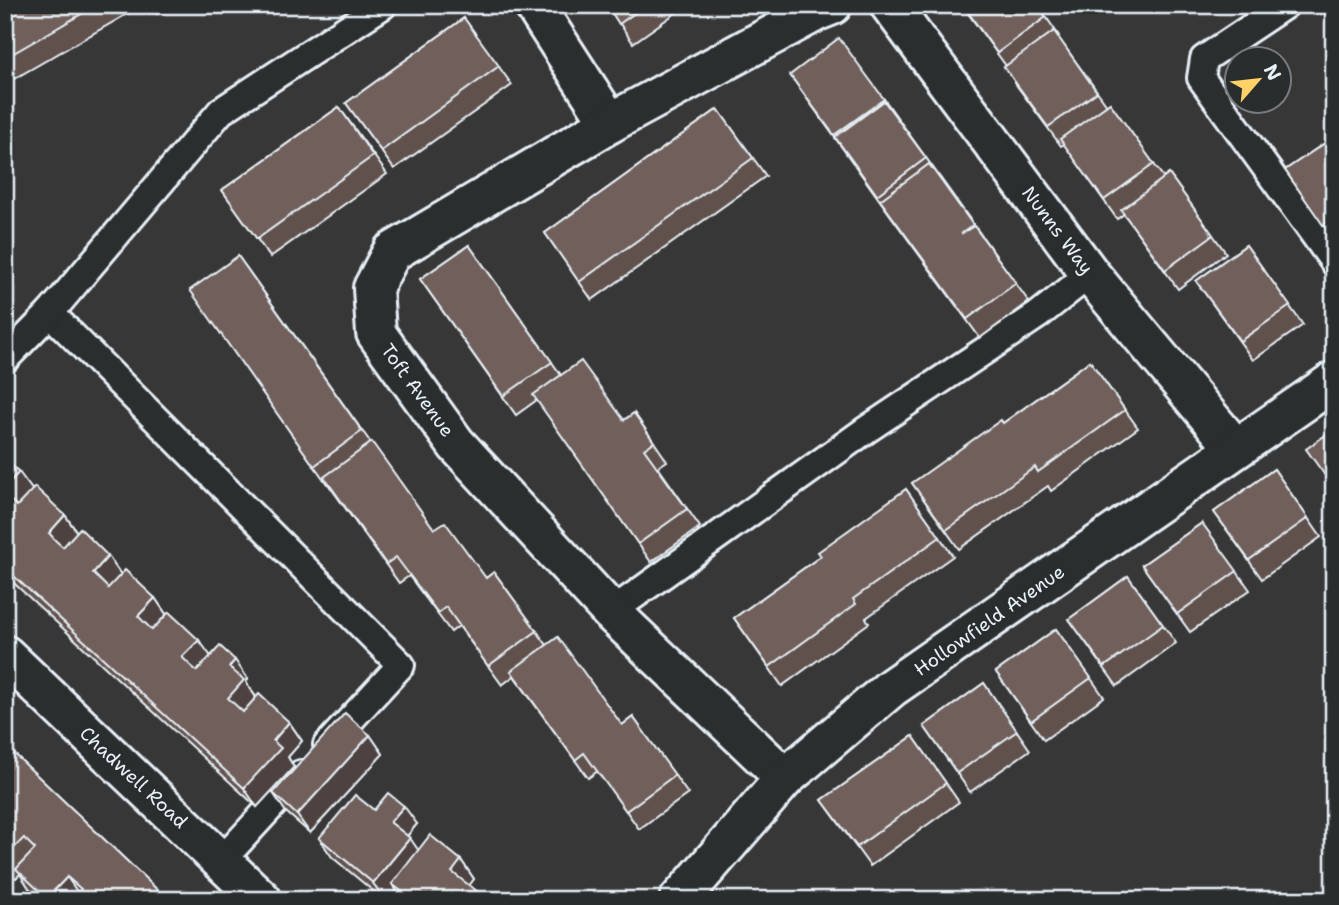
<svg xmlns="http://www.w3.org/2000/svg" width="1339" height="905" viewBox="0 0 1339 905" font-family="'Shantell Sans',sans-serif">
<rect width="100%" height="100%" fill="#383737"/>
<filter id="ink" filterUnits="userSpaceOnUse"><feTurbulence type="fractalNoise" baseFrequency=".0143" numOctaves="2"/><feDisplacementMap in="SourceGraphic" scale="14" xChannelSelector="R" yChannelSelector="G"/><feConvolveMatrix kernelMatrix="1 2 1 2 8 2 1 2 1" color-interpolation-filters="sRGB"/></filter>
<g filter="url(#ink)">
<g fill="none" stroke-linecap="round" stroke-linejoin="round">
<defs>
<g id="lane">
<polyline points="1285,5 1204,59 1201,78 1334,262"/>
<polyline points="50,313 401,665 327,745"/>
<polyline points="5,359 50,313 221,111 383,5"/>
<polyline points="611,612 866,430 1038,315 1090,274"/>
<polyline points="222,860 301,774"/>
</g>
<g id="street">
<polyline points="534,5 610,123"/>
<polyline points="890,5 1090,274 1235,448"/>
<polyline points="785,778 611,612 456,444 376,333 373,288 392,252 610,123 817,11 832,5"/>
<polyline points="679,900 785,778 891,688 1334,381"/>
</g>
<polyline id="secondary" points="5,655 262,900"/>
</defs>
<use href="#lane" stroke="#e8f1f8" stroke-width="32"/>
<use href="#street" stroke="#e8f1f8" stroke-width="44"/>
<use href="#secondary" stroke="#e8f1f8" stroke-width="44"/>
<use href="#lane" stroke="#2a2d2e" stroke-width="26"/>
<use href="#street" stroke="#2a2d2e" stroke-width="38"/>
<use href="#secondary" stroke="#2a2d2e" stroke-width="38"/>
</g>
<g fill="#60514d" stroke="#e8f1f8" stroke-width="2">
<polygon points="5,5 132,5 134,10 5,84"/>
<polygon points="151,5 172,5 157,14"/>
<polygon points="607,5 687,5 633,43"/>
<polygon points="962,5 1038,5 1059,36 1058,37 1107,105 1110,103 1164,178 1169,174 1226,253 1178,289 1124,214 1117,219 1064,144 1061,146 1017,86 1006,66"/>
<polygon points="464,18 512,85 394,169 346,103"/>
<polygon points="790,75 884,99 1029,302 980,338 893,219"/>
<polygon points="339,107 387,174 270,257 222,190"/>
<polygon points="718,109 766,176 592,300 545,233"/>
<polygon points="1334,137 1334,240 1285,170"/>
<polygon points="469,245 561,375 624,420 634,413 667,461 658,467 700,527 651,562 537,400 516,415 420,279"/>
<polygon points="1246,245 1303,325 1253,360 1196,281"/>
<polygon points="238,256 371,443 434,529 486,578 494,572 547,645 622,725 633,717 688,794 639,829 598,771 588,778 514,676 502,685 459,626 451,632 409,576 399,583 328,484 327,484 204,309"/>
<polygon points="1090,361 1138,428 1051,491 1048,486 959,549 912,483 1003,423"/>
<polygon points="5,459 32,490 65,515 77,532 108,556 121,575 155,598 166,614 211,656 248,679 246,682 256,697 289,722 302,741 288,757 294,767 257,807 5,575"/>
<polygon points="1274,469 1321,537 1262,579 1214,512"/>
<polygon points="906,489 953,556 866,618 869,623 782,686 734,618 821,556"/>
<polygon points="1202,523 1250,590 1190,632 1142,565"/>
<polygon points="1128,576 1176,643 1117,686 1069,619"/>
<polygon points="1056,629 1104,697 1044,740 996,672"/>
<polygon points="984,683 1030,750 970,792 924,726"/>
<polygon points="370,735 383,754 310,833 286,812 273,793"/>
<polygon points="913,736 959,802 870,866 822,800"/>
<polygon points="5,745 168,900 41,900 29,888 20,874 16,878 5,868"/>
<polygon points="374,810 417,824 407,836 418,850 461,860 474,879 469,885 488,900 403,900 396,890 388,900 384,900 332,857 319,838"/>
</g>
<g fill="#4e423f" stroke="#e8f1f8" stroke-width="2">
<polygon points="19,472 33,491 15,510 5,496 5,487"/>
<polygon points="65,515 78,534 62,552 49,533"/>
<polygon points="108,556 121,575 106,592 93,573"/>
<polygon points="155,598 168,617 151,635 138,616"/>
<polygon points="199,640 212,658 195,676 182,657"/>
<polygon points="235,660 248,679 246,682 257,699 241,717 228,698 229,667"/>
<polygon points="289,722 302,741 288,757 294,767 257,807 244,788 273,741"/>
<polygon points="370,735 383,754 310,833 297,815"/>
<polygon points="404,806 417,824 403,841 390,822"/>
<polygon points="410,838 423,857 392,884 396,890 388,900 385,900 373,883"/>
<polygon points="461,860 474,879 465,891 452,872"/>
<polygon points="67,877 80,896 76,900 48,900 47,898"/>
</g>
<g fill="#705e5a" stroke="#e8f1f8" stroke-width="2">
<polygon points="5,5 97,5 5,58"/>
<polygon points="607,5 646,5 619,24"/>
<polygon points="963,5 1038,5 1046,17 997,53"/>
<polygon points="464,18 499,66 381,151 346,103"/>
<polygon points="1054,31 1097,92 1048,127 1004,67"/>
<polygon points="839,38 884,99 834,135 790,75"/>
<polygon points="884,101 926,158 877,195 835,137"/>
<polygon points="1110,103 1154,164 1104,200 1060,139"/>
<polygon points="339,107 373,156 257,239 222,190"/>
<polygon points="718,109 753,158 579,282 545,233"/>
<polygon points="1334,137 1334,218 1323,225 1285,170"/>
<polygon points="929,164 973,225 961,234 974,226 1016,283 967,319 880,200"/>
<polygon points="1169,174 1213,235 1165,270 1121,210"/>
<polygon points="469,245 552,362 503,396 420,279"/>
<polygon points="1246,245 1290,306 1240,341 1196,281"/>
<polygon points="238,256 362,431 314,466 190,290"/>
<polygon points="581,361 624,420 634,413 654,442 644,449 687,509 638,544 533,395"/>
<polygon points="1090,361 1125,410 1038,472 1035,467 946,530 912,483 1001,420 1003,423"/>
<polygon points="1334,429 1334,488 1306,449"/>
<polygon points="372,442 434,529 445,522 486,578 494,572 537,631 488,666 446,607 438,613 396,557 386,564 324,477"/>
<polygon points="5,459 19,472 5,487"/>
<polygon points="1274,469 1308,518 1249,560 1214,512"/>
<polygon points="35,487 65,515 49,533 56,541 63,547 80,528 108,556 93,573 108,588 125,570 155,598 138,616 152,630 169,612 199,640 182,657 190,665 197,671 220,646 235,660 229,667 244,680 228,698 243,712 259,694 289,722 273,741 281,748 244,788 5,568 5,495 17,506"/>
<polygon points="906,489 940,537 853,599 856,604 769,667 734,618 821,556 818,552"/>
<polygon points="1202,523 1237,571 1177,614 1142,565"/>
<polygon points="1128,576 1163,625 1104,667 1069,619"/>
<polygon points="1056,629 1091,678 1031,721 996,672"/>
<polygon points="558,637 622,725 633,717 675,775 626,811 584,753 575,760 511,671"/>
<polygon points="984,683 1017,731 957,773 924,726"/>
<polygon points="345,713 370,735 297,815 273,793"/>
<polygon points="913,736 946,783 857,847 822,800"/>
<polygon points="5,745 168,900 71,900 81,889 67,877 47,898 16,869 35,849 24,838 5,857"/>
<polygon points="388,793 404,806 390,822 410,838 373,883 319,838 355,795 374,810"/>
<polygon points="430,835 461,860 452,872 488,900 413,900 392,884"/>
<polygon points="1334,888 1334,900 1315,900"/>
</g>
</g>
<g text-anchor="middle" stroke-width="6" stroke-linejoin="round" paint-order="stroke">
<g font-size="19" fill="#e8f1f8" stroke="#2a2d2e">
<text transform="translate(1058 230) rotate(53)" y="7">Nunns Way</text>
<text transform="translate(418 390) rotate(54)" y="7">Toft Avenue</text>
<text transform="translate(989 620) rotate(-35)" y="7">Hollowfield Avenue</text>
<text transform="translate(134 777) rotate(43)" y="7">Chadwell Road</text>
</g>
</g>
<rect width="1339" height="905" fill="none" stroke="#2a2d2e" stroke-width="28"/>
<rect x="14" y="14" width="1311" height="877" fill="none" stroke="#e8f1f8" stroke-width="2.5" filter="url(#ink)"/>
<g transform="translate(1258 80) rotate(62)"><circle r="33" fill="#2a2d2e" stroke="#767b7f" stroke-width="2"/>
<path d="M0-5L12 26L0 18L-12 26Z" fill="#ffd166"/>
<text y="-10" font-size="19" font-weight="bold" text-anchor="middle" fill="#e8f1f8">N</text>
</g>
</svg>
